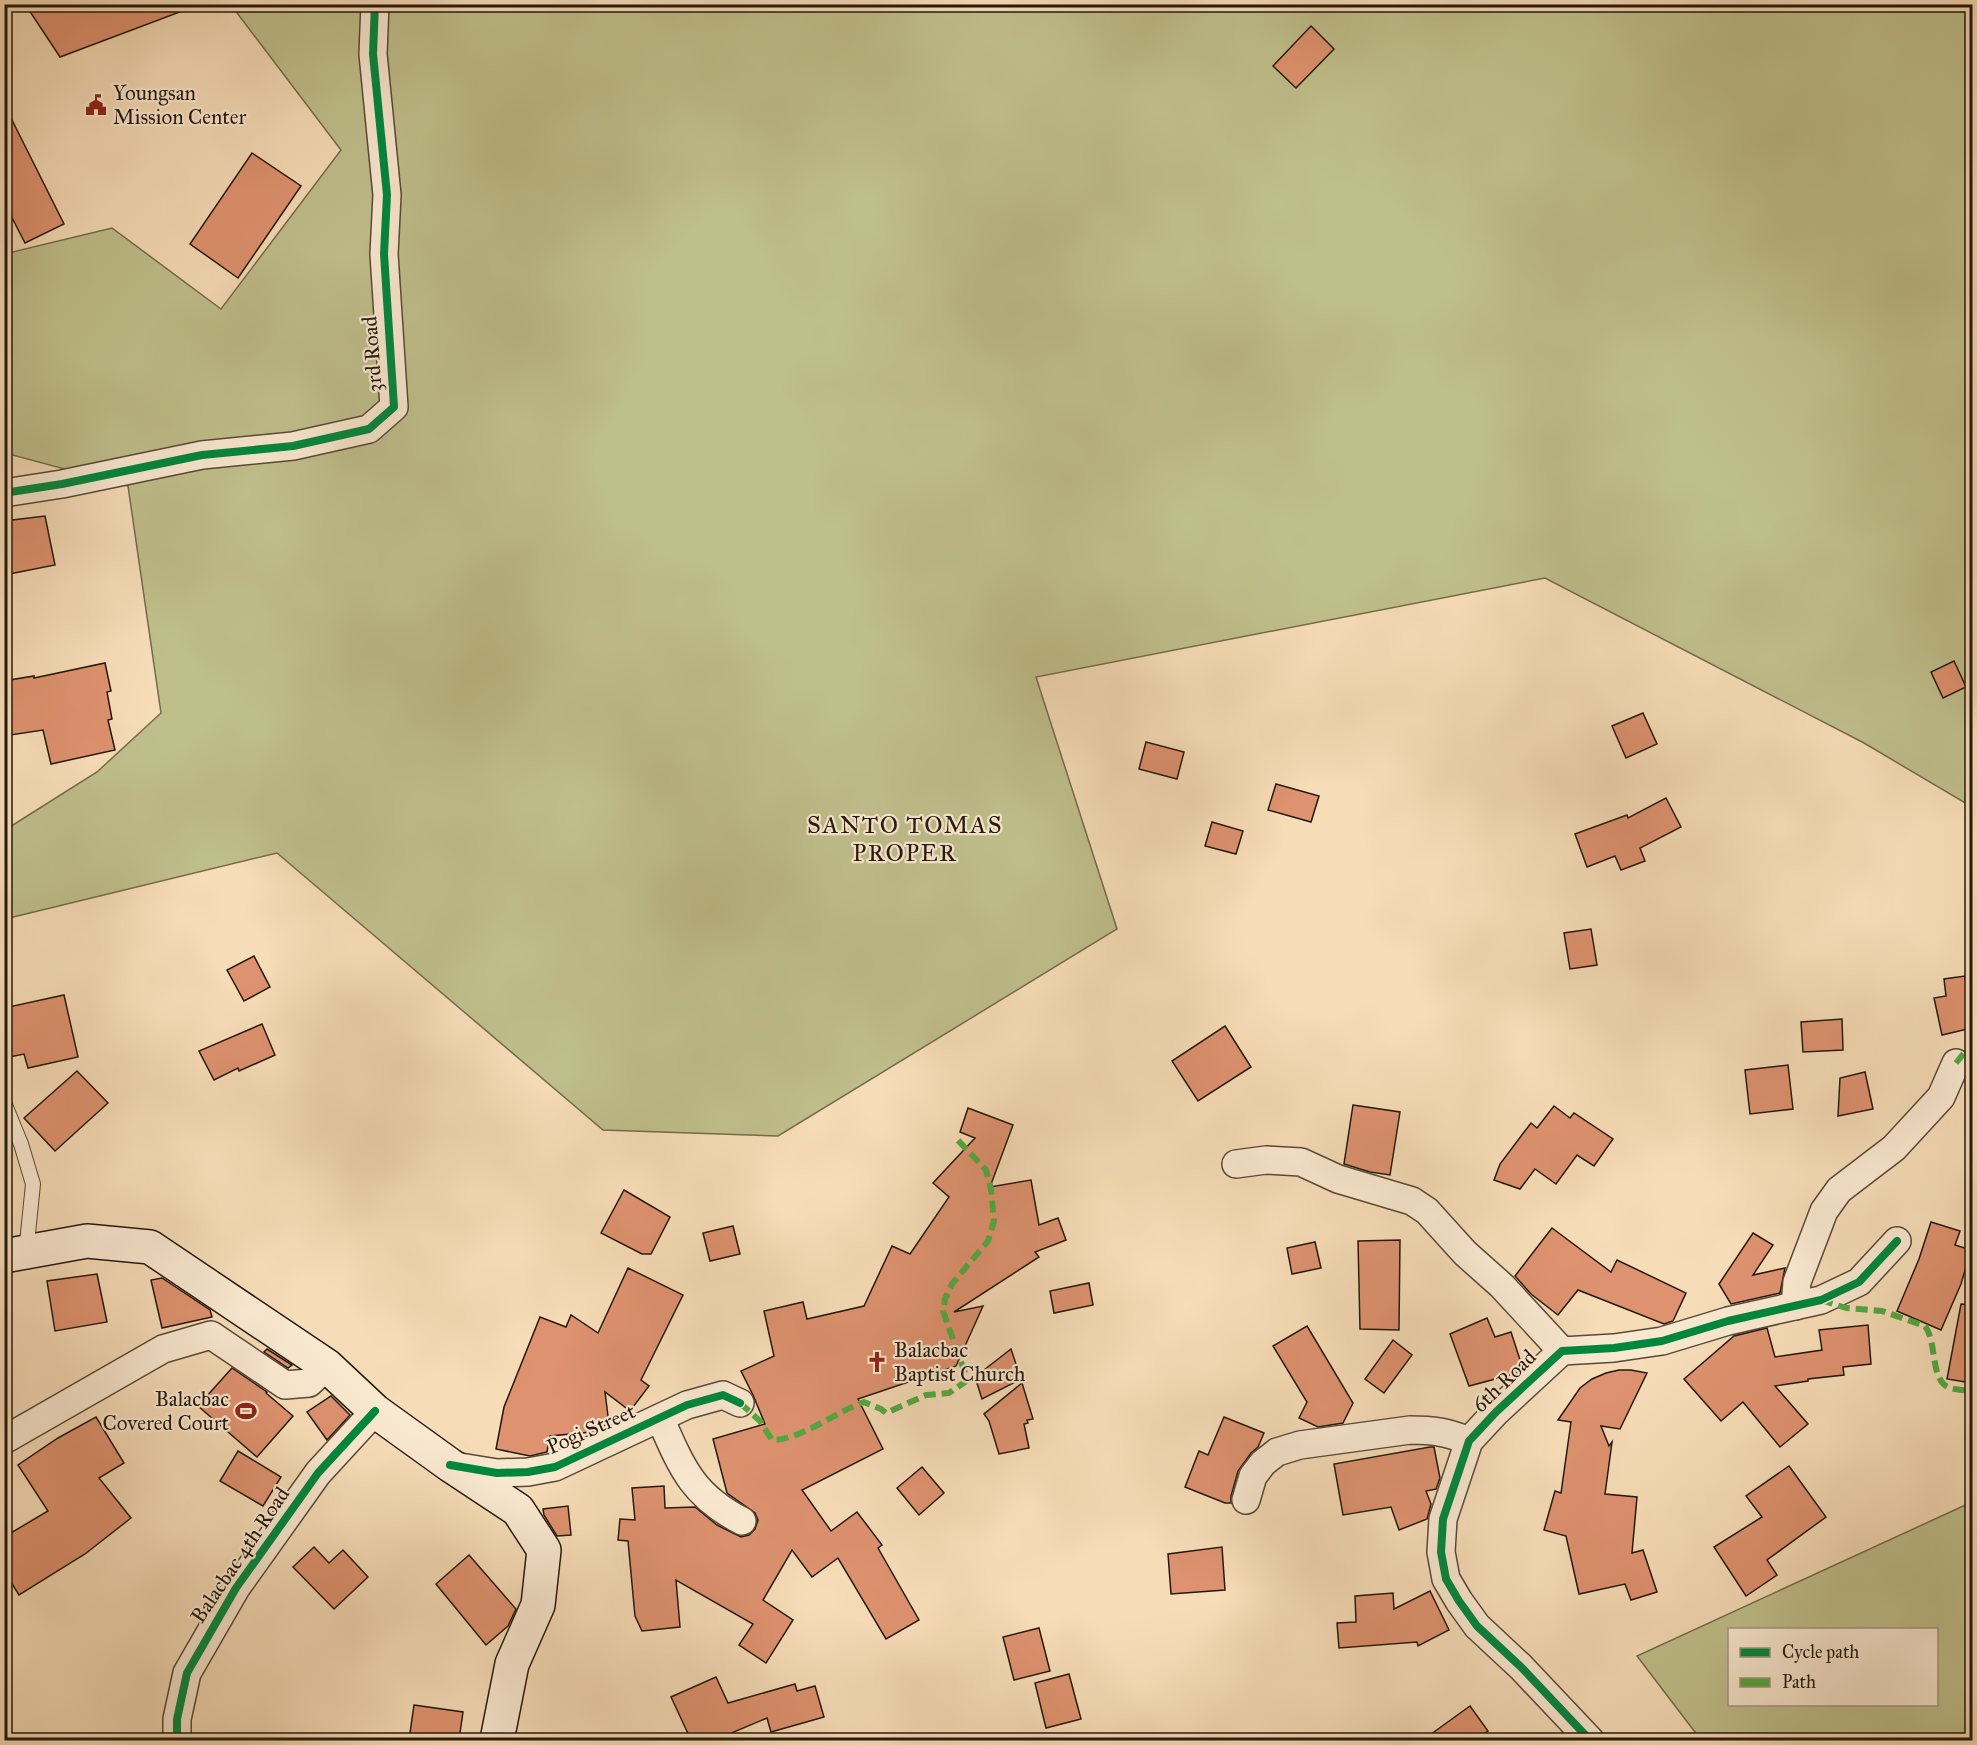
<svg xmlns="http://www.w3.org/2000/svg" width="1977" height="1745" viewBox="0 0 1977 1745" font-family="'IM FELL Great Primer',serif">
<rect width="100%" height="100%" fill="#f6dcb7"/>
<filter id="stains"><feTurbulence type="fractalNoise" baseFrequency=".00333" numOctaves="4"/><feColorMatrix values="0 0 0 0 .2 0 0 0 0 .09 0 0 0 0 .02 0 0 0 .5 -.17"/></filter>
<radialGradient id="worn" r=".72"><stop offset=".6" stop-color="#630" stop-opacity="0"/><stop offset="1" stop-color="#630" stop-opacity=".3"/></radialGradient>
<g fill="#bfbf8c" stroke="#726c4c" stroke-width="1.5" fill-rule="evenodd">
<polygon points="231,5 1972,5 1972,807 1864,743 1545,578 1036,677 1117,929 778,1136 603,1130 277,853 5,919 5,830 97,772 161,713 128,486 5,453 4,254 112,228 221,309 341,150"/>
<path d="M1972 1502V1740H1701L1637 1656ZM1730 1630H1936V1704H1730Z"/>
</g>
<g fill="#de926f" stroke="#24180d" stroke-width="1.5">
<polygon points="25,4 193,4 193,7 60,57"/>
<polygon points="1311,26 1334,49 1296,88 1273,66"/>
<polygon points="4,104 64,224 25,243 4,202"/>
<polygon points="252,153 301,186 238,278 190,244"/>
<polygon points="45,516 55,565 4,575 4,521"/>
<polygon points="1954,661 1966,687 1943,698 1931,672"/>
<polygon points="105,663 111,691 107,692 112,719 108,720 115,750 51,764 43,730 4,736 4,681 34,676 34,678"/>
<polygon points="1643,713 1657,744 1626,758 1612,726"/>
<polygon points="1146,742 1184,752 1177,779 1139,769"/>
<polygon points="1276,784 1319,796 1311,822 1268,810"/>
<polygon points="1666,798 1681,827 1640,848 1645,861 1621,870 1615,856 1587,867 1575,834 1627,815 1628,818"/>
<polygon points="1212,822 1243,831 1236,854 1205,846"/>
<polygon points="1591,929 1597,965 1570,969 1564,933"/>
<polygon points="254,956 270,987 244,1001 227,970"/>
<polygon points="1965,976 1967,992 1972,990 1972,1028 1942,1035 1934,998 1946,996 1944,979"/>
<polygon points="64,995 78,1057 28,1068 24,1054 4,1058 4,1008"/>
<polygon points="1842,1019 1843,1050 1803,1052 1801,1022"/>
<polygon points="262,1024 275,1055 239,1071 238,1068 214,1080 199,1051"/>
<polygon points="1225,1026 1251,1067 1198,1101 1172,1061"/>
<polygon points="1788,1065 1793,1109 1750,1114 1745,1070"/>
<polygon points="77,1071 108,1103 55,1151 24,1118"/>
<polygon points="1865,1072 1873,1109 1838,1116 1840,1078"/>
<polygon points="1353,1105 1400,1112 1390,1175 1370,1172 1344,1164"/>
<polygon points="1554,1106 1570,1118 1574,1113 1613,1139 1594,1166 1577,1155 1556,1184 1535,1169 1520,1189 1494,1180 1500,1164 1531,1123 1537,1128"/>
<polygon points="968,1108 1013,1125 990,1187 1031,1180 1039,1225 1058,1218 1066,1240 1035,1252 1039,1257 954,1312 983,1306 956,1366 858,1399 883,1449 802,1490 831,1531 857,1512 882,1545 878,1548 919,1620 886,1639 838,1558 812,1577 792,1550 763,1600 793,1620 766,1663 739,1645 753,1624 676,1580 680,1627 642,1631 635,1616 628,1541 618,1540 620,1519 635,1520 632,1488 664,1486 665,1508 695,1507 717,1525 741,1537 749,1535 755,1529 758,1520 755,1513 727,1493 713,1439 765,1424 753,1395 741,1371 774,1356 764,1311 803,1302 807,1319 864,1306 892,1246 910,1254 949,1197 933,1183 975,1138 960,1132"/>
<polygon points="624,1190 670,1217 651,1254 642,1254 601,1233"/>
<polygon points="1931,1222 1960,1231 1955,1245 1971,1250 1961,1284 1941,1330 1897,1311 1919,1259"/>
<polygon points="733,1226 740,1254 710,1261 703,1233"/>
<polygon points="1552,1228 1611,1272 1617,1260 1686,1293 1673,1321 1664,1324 1578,1290 1558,1315 1531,1294 1515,1276"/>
<polygon points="1753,1233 1773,1245 1753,1275 1785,1268 1780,1293 1731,1304 1719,1284"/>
<polygon points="1400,1240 1399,1330 1360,1329 1358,1241"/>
<polygon points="1315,1242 1321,1268 1292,1274 1287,1248"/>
<polygon points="628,1268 683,1295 641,1380 649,1386 630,1411 605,1392 609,1424 592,1432 550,1436 547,1452 530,1456 496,1449 504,1407 540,1317 566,1327 571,1315 598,1333"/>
<polygon points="97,1274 107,1322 55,1331 47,1281"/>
<polygon points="162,1278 210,1310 212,1317 162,1328 151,1280"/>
<polygon points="1089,1283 1093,1305 1054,1313 1050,1291"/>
<polygon points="1961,1304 1972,1305 1972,1383 1947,1379"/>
<polygon points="1487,1318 1495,1337 1511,1332 1522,1366 1514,1374 1469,1386 1450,1334"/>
<polygon points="1868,1325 1871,1364 1843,1367 1844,1375 1808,1379 1808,1381 1775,1386 1808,1424 1780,1447 1743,1402 1721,1421 1684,1379 1734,1336 1767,1328 1775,1357 1822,1350 1819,1330"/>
<polygon points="1307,1326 1353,1403 1343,1423 1318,1427 1299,1418 1307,1402 1273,1346"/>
<polygon points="1393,1340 1412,1355 1384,1393 1365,1379"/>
<polygon points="267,1349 292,1365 288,1368 264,1352"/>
<polygon points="1011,1349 1021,1379 982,1399 975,1377"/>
<polygon points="232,1368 267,1392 266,1393 293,1416 257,1457 198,1406"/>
<polygon points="1619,1370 1631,1370 1647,1373 1620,1429 1601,1426 1609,1446 1612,1442 1605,1494 1637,1497 1632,1553 1643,1550 1657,1592 1631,1600 1625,1584 1579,1594 1566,1536 1544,1530 1555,1491 1561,1493 1571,1422 1558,1420 1580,1388 1592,1379 1606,1373"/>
<polygon points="1022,1383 1033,1419 1027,1420 1028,1423 1024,1424 1029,1448 999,1454 989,1421 984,1414"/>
<polygon points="331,1396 350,1415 327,1440 307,1412"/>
<polygon points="96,1417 124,1463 99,1478 131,1518 85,1554 19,1595 4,1571 4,1537 48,1511 18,1465 58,1438"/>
<polygon points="1224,1417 1264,1433 1258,1447 1251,1453 1238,1471 1231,1496 1231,1503 1225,1503 1185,1487 1199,1451 1208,1455"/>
<polygon points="1430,1447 1434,1447 1440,1478 1436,1489 1426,1491 1431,1504 1427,1519 1399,1530 1391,1507 1343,1515 1334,1464"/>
<polygon points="238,1451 281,1477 263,1506 220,1481"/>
<polygon points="1789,1466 1826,1517 1767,1560 1777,1575 1746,1596 1714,1547 1762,1517 1746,1496"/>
<polygon points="922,1467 944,1493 919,1515 897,1488"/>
<polygon points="568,1506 571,1535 557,1536 544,1515 543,1509"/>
<polygon points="314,1547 329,1563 343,1550 368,1577 334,1609 293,1567"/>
<polygon points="1222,1547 1225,1590 1171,1594 1168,1554"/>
<polygon points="469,1555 516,1609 508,1626 486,1645 436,1584"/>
<polygon points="1430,1591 1449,1630 1418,1646 1417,1642 1339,1648 1337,1623 1356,1622 1355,1596 1393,1593 1394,1609"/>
<polygon points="1039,1628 1050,1671 1014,1680 1003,1637"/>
<polygon points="1069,1674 1081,1719 1046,1728 1035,1683"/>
<polygon points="716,1677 728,1703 795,1684 797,1691 815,1686 824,1717 771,1732 767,1718 715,1740 691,1740 671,1697"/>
<polygon points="414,1705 463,1712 459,1740 409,1740"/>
<polygon points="1470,1706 1488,1731 1475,1740 1423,1740"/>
</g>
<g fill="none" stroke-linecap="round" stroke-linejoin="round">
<defs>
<polyline id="lane" points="5,1105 21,1144 33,1184 26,1253"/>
<g id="street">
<polyline points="4,493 62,484 202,455 293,446 369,429 394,407 384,254 387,195 373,54 375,4"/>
<polyline points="1236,1164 1266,1160 1301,1162 1338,1179 1412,1201 1427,1211 1465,1253 1502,1286 1562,1351"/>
<polyline points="1795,1306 1797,1282 1824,1211 1839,1190 1894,1148 1941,1097 1956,1063"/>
<path d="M660 1418C682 1468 692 1495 742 1521"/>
<polyline points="4,1440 163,1349 211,1335 285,1385 309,1383 327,1366"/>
<polyline points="454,1466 497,1473 528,1472 555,1467 687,1405 723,1395 740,1403"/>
<path d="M1246 1500 1253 1476 1263 1463 1277 1452 1300 1445 1410 1430C1433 1430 1447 1432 1469 1441"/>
<polyline points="177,1740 177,1719 187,1673 236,1588 318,1473 375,1411"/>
<polyline points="1590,1740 1521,1667 1477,1626 1459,1601 1446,1579 1441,1552 1443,1519 1469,1441 1496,1412 1562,1351 1614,1348 1662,1341 1728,1321 1821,1300 1859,1282 1897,1241"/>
</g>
<polyline id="secondary" points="4,1256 87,1241 150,1247 327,1366 375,1411 450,1465 518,1510 544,1550 538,1605 512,1664 497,1740"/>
</defs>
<use href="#lane" stroke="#584938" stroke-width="16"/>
<use href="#street" stroke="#584938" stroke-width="30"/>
<use href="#secondary" stroke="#24180d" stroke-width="36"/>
<use href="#lane" stroke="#f9e8d0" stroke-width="14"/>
<use href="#street" stroke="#f9e8d0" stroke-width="27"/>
<use href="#secondary" stroke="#f9e8d0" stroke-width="33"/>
<g stroke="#53a941" stroke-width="6" stroke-dasharray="12 6" stroke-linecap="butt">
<polyline points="1956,1063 1972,1043"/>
<path d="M1821 1300 1846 1308 1882 1311 1925 1326C1937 1341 1930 1379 1948 1387 1955 1390 1965 1390 1972 1391"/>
<path d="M740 1403 760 1421 772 1440C801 1440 835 1412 864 1402L881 1409 886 1413 926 1395 949 1393 965 1382 966 1376 943 1311 945 1299 952 1284 988 1241 994 1221 991 1189 986 1170 954 1136"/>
</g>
<defs>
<g id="cycleway">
<polyline points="4,493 62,484 202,455 293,446 369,429 394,407 384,254 387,195 373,54 375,4"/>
<polyline points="450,1465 497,1473 528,1472 555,1467 687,1405 723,1395 740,1403"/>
<polyline points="177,1740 177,1719 187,1673 236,1588 318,1473 375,1411"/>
<polyline points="1590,1740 1521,1667 1477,1626 1459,1601 1446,1579 1441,1552 1443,1519 1469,1441 1496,1412 1562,1351 1614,1348 1662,1341 1728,1321 1821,1300 1859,1282 1897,1241"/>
</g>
</defs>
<use href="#cycleway" stroke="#f9e8d0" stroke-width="11"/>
<use href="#cycleway" stroke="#00873e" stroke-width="8"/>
</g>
<defs>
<symbol id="civic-bare" viewBox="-9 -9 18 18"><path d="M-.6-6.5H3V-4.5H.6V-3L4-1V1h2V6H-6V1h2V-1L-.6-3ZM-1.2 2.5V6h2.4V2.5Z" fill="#8f2418" stroke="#f9e8d0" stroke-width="2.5" paint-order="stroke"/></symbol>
<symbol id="church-bare" viewBox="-9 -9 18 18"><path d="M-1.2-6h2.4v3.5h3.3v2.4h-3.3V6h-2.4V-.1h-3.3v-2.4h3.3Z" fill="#8f2418" stroke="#f9e8d0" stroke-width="2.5" paint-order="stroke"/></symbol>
<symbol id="stadium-bare" viewBox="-9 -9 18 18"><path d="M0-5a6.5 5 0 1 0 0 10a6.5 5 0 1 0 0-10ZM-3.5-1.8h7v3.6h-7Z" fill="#8f2418" stroke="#f9e8d0" stroke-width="2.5" paint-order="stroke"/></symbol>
</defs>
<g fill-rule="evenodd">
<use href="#civic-bare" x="81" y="90" width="30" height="30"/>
<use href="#church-bare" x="862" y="1347" width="30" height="30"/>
<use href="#stadium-bare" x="231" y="1396" width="30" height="30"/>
</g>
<g text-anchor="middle" stroke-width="4.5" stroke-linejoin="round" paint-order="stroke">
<g font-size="21" fill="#24180d" stroke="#f9e8d0" text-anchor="start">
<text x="113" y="100">Youngsan<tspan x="113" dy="24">Mission Center</tspan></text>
<text x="894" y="1357">Balacbac<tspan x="894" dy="24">Baptist Church</tspan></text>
<text x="229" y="1406" text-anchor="end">Balacbac<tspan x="229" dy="24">Covered Court</tspan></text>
</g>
<g font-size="21" fill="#24180d" stroke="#f9e8d0">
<text transform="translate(372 354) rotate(-94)" y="7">3rd Road</text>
<text transform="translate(1504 1381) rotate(-44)" y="7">6th Road</text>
<text transform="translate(591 1429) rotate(-24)" y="7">Pogi Street</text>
<text transform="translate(240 1555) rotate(-56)" y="7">Balacbac 4th Road</text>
</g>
<g font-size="24" letter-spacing="1.5" fill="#24180d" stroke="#f9e8d0">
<text x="905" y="833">SANTO TOMAS<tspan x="905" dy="28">PROPER</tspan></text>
</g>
</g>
<rect width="1977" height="1745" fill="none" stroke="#f6dcb7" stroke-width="24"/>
<rect x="6" y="6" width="1965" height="1733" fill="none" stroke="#24180d" stroke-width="3"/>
<rect x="12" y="12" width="1953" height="1721" fill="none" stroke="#24180d" stroke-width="1.5"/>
<rect x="1728" y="1628" width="210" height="78" fill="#f9e8d0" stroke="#a49582" stroke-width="1.5"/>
<rect x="1740" y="1648" width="30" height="9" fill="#00873e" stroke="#a49582" stroke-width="1.5"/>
<text x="1782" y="1658" font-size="18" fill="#24180d">Cycle path</text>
<rect x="1740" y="1678" width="30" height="9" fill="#53a941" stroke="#a49582" stroke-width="1.5"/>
<text x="1782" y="1688" font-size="18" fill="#24180d">Path</text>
<rect width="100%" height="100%" filter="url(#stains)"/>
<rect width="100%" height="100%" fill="url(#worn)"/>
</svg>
